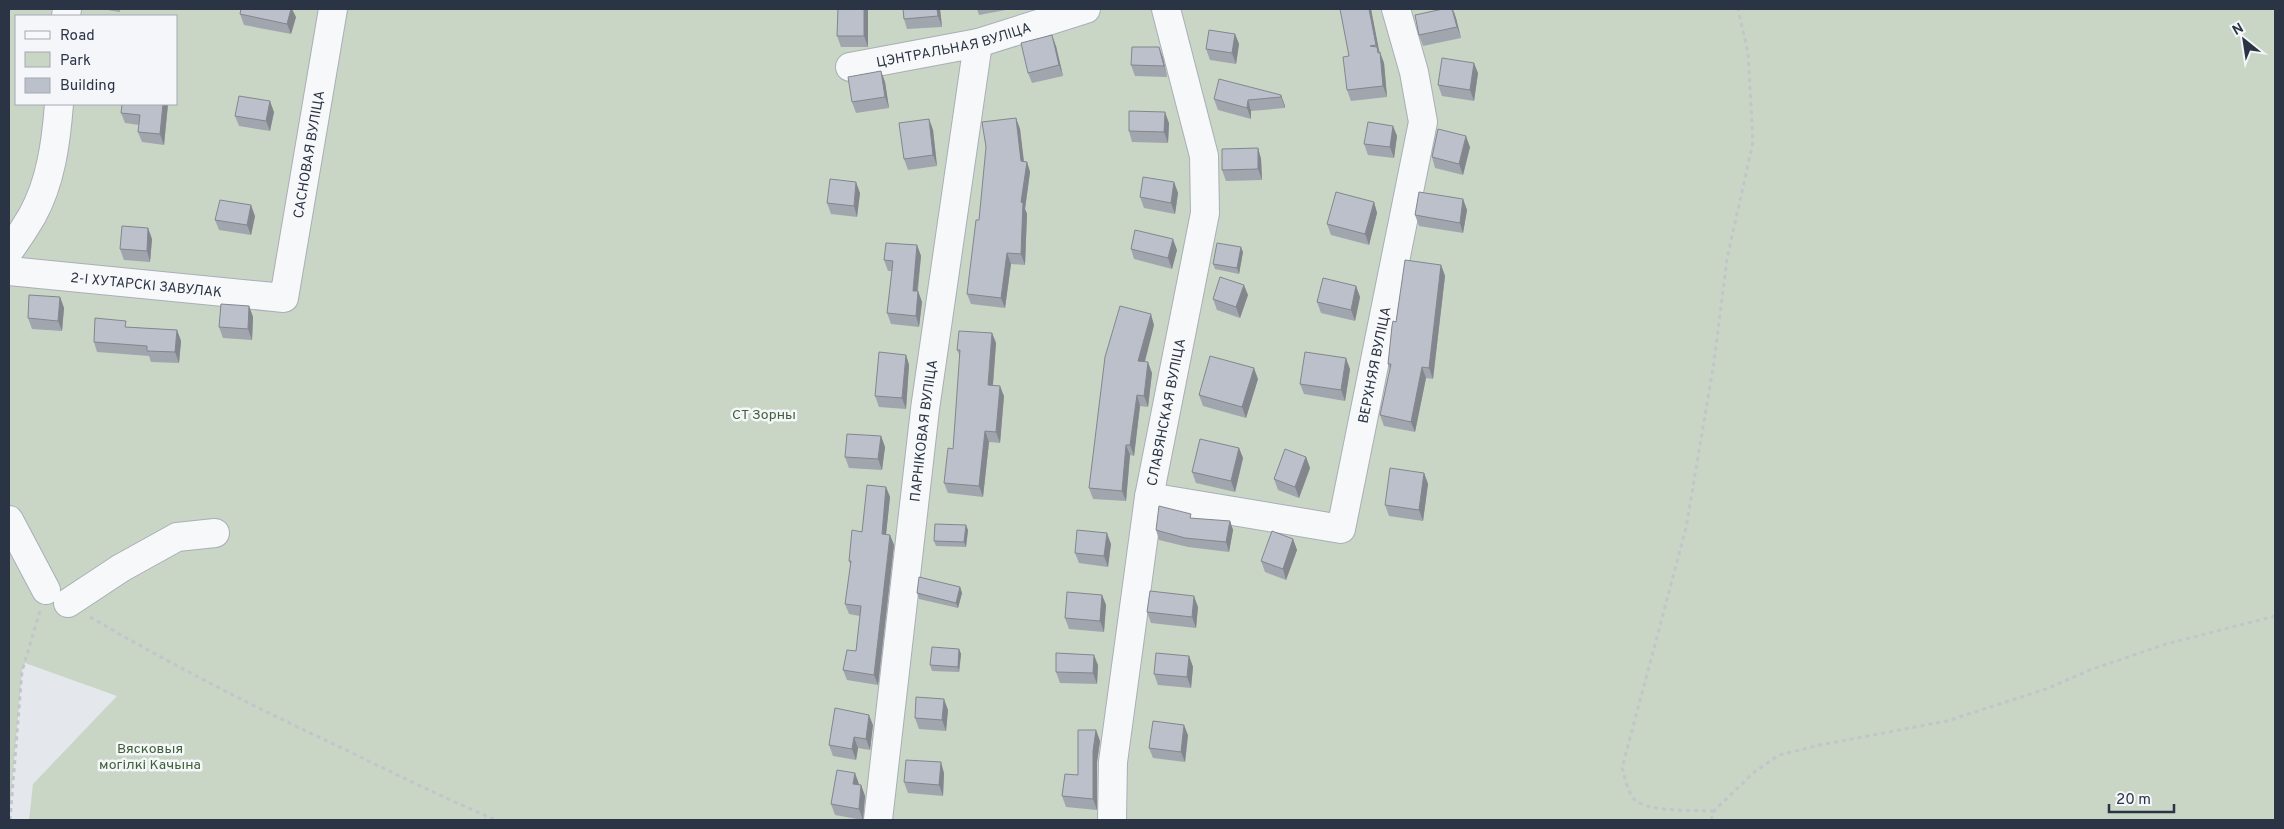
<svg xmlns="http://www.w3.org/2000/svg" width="2284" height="829" viewBox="0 0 2284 829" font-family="Overpass,sans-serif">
<rect width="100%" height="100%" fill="#e4e7ec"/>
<path fill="#c9d6c5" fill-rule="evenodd" d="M9 9H2275V820H29L33 784 117 696 25 663 22 671 9 820ZM16 16H176V104H16Z"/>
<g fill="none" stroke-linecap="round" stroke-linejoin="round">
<defs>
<g id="minor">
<polyline points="66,16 67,9"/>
<path id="s1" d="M850 67 978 43 1086 9"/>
<path d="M9 251C17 240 25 228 32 216 51 182 56 142 59 104"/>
<path id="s2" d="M9 271 284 298 333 9"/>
<path id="s3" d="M1149 497 1341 529 1423 122 1414 72 1396 9"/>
<polyline points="9,520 46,590"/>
<polyline points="68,603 121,568 177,537 215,533"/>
<path id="s4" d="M878 820 925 409 978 43"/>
<path id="s5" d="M1112 820 1113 762 1149 497 1205 213 1204 156 1166 9"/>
</g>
</defs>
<use href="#minor" stroke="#a9aeb7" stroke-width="30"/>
<g stroke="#c2c5cb" stroke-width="3" stroke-dasharray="4 4" stroke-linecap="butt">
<path d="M90 617C172 665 256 708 342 748 393 773 444 798 496 820"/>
<path d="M1714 811C1694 810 1651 812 1636 801 1628 794 1625 778 1622 768L1686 528 1714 362 1727 259 1753 142 1748 53 1738 9"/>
<polyline points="10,820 22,671 40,611"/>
<polyline points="1711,820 1714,811 1753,773 1779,755 1820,745 1947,721 2046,689 2090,670 2166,644 2275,616"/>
</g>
<use href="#minor" stroke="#f7f8fa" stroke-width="28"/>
</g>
<g fill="#a1a5ae">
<polygon points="101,9 120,9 120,12"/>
<polygon points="838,9 868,9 868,47 841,47 837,36"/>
<polygon points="903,9 940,9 942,27 907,29 904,19"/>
<polygon points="977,9 1011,9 979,15"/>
<polygon points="1340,9 1371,9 1379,52 1384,63 1387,97 1351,101 1347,90 1349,56"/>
<polygon points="1453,9 1456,18 1461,38 1423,46 1419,35"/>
<polygon points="240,14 296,17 291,34 244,25"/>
<polygon points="1235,34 1239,44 1236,64 1210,60 1206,49"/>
<polygon points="1056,46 1063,76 1032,83 1028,73"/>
<polygon points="1159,47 1163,58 1167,77 1135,76 1131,65"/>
<polygon points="881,71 885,82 889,108 856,113 852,102"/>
<polygon points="1478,73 1474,101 1442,96 1438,85"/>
<polygon points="1281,95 1285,106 1285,108 1251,111 1251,119 1218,110 1214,99"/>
<polygon points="168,104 164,145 142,142 138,132 139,125 125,123 121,113"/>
<polygon points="274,112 270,131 239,126 235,116"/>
<polygon points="1016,118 1020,129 1024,161 1027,162 1030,172 1025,209 1027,214 1025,265 1011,264 1005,308 971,304 967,294 979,220"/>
<polygon points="929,119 933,130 937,166 908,170 904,159"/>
<polygon points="1169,123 1168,143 1132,142 1129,131"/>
<polygon points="1393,126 1397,136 1394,158 1368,155 1364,144"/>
<polygon points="1470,147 1463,175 1435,168 1432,157"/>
<polygon points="1258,148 1261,159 1262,180 1226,181 1222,170"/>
<polygon points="1174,182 1178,193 1175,214 1144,208 1140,197"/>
<polygon points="860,193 857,217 831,214 827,203"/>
<polygon points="1463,199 1467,210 1463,233 1419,226 1415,215"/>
<polygon points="1374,202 1377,213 1369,245 1331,235 1327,224"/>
<polygon points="255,216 251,235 219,230 215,220"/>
<polygon points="148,228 152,239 150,262 124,260 120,249"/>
<polygon points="917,245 921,256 918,291 922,302 919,327 891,324 887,313 892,271 888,271 884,260"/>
<polygon points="1131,249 1177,250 1172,269 1134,259"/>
<polygon points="1243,252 1239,274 1215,269 1213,264"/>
<polygon points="1441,265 1445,276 1433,379 1426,378 1415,432 1384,426 1380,415 1390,369 1388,364 1396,322"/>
<polygon points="1356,286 1360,297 1355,321 1321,313 1317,302"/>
<polygon points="1248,295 1240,318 1217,310 1213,299"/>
<polygon points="60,297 64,308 62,331 32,329 28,318"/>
<polygon points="249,306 253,317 252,340 223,338 219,327"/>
<polygon points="1154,325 1145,362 1152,373 1148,407 1140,406 1134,456 1130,455 1126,501 1093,499 1089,488"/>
<polygon points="128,327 177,330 181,341 179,363 151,362 149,356 97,352 94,342"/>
<polygon points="992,333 996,343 993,385 1004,396 1000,443 989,442 983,497 948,493 944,483 953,449 960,356 957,350"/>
<polygon points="906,355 909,365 906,409 879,407 875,396"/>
<polygon points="1350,369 1345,401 1304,394 1300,384"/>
<polygon points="1258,379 1246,418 1203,406 1199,395"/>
<polygon points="881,436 885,447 882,470 849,468 845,457"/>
<polygon points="1239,448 1243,458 1235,492 1196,483 1192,472"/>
<polygon points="1306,457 1310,468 1299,498 1278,490 1274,479"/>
<polygon points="1424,473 1428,484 1423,521 1389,516 1385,505"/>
<polygon points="886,487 890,497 886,534 890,535 894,545 878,685 847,680 843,670 856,651 860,616 849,614 845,604 851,566 849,561 862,532"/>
<polygon points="1193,519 1230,521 1233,530 1229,552 1188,547 1159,540 1156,530"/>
<polygon points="968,530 966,547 936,546 934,541"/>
<polygon points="1293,539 1297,550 1286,580 1265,572 1261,561"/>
<polygon points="1111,544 1108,567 1079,563 1075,553"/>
<polygon points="960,587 962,593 958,608 919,599 917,593"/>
<polygon points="1102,595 1106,605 1104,632 1069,629 1065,618"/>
<polygon points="1198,607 1196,628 1151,623 1147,612"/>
<polygon points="959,649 961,654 959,672 932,671 930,665"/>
<polygon points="1189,656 1193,667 1191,688 1158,685 1154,674"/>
<polygon points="1098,665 1097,684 1060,683 1056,672"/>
<polygon points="948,710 946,731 919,729 915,718"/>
<polygon points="873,725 870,750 858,748 856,760 833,756 829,745"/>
<polygon points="1096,730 1100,741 1097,762 1097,810 1066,807 1062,796 1078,775"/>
<polygon points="1188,735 1185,762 1153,758 1149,748"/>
<polygon points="944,773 943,796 908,793 904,782"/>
<polygon points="859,784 859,785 861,785 865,796 863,820 835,815 831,804"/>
</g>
<g fill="#83868d">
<polygon points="291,9 292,9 296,17 291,34 287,24"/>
<polygon points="864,9 868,9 868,47 864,36"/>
<polygon points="937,9 940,9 942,27 938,16"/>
<polygon points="1369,9 1371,9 1380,55 1380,52 1384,63 1387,97 1383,86 1377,47 1380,57 1380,55 1376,45"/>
<polygon points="1453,9 1456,18 1461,38 1457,27"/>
<polygon points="1235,34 1239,44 1236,64 1232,53"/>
<polygon points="1052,35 1056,46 1063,76 1059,65"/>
<polygon points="1159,47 1163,58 1167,77 1164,66"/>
<polygon points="1474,63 1478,73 1474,101 1470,90"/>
<polygon points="881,71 885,82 889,108 885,97"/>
<polygon points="1281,95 1285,106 1285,108 1281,97"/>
<polygon points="1248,100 1251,111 1251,119 1247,108"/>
<polygon points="270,101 274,112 270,131 266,121"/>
<polygon points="163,104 168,104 164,145 160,134"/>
<polygon points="1165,112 1169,123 1168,143 1164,132"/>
<polygon points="1016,118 1020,129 1025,172 1021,161"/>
<polygon points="929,119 933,130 937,166 933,155"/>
<polygon points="1393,126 1397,136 1394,158 1390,147"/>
<polygon points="1466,136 1470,147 1463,175 1459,164"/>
<polygon points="1258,148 1261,159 1262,180 1258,169"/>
<polygon points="1027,162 1030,172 1025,209 1027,214 1025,265 1021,254 1021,202"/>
<polygon points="856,182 860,193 857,217 854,206"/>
<polygon points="1174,182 1178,193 1175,214 1171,203"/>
<polygon points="1463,199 1467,210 1463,233 1460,223"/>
<polygon points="1374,202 1377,213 1369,245 1365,234"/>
<polygon points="251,205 255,216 251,235 247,225"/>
<polygon points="148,228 152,239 150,262 147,251"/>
<polygon points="1173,239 1177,250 1172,269 1168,258"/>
<polygon points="917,245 921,256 916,302 913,291"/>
<polygon points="1241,247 1243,252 1239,274 1237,268"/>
<polygon points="1007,253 1011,264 1005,308 1001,298"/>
<polygon points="1441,265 1445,276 1433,379 1429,368"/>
<polygon points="1244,285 1248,295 1240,318 1236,307"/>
<polygon points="1356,286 1360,297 1355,321 1351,310"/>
<polygon points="918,291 922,302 919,327 916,316"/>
<polygon points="60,297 64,308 62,331 58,321"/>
<polygon points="249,306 253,317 252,340 248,329"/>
<polygon points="1151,314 1154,325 1142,372 1138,361"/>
<polygon points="177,330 181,341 179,363 175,352"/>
<polygon points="992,333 996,343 992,396 988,385"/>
<polygon points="906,355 909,365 906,409 902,398"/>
<polygon points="1346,358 1350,369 1345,401 1341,390"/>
<polygon points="1148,362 1152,373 1148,407 1144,396"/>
<polygon points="1422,367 1426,378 1415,432 1411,422"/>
<polygon points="1254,368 1258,379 1246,418 1242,407"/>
<polygon points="1000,386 1004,396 1000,443 996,432"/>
<polygon points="1137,395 1140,406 1134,456 1130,445"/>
<polygon points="985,431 989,442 983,497 979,486"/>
<polygon points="881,436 885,447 882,470 878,459"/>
<polygon points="1126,445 1130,455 1126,501 1122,491"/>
<polygon points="1239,448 1243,458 1235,492 1231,481"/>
<polygon points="1306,457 1310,468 1299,498 1295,487"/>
<polygon points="1424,473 1428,484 1423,521 1419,510"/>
<polygon points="886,487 890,497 885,544 882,534"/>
<polygon points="1230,521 1233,530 1229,552 1226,542"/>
<polygon points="966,525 968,530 966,547 964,542"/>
<polygon points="1107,533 1111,544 1108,567 1104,556"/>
<polygon points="890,535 894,545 878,685 874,675"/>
<polygon points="1293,539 1297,550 1286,580 1283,569"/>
<polygon points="960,587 962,593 958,608 956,603"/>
<polygon points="1102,595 1106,605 1104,632 1100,621"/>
<polygon points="1194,596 1198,607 1196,628 1192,617"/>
<polygon points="959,649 961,654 959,672 958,667"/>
<polygon points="1094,655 1098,665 1097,684 1093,673"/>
<polygon points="1189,656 1193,667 1191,688 1187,677"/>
<polygon points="944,699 948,710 946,731 942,720"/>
<polygon points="869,715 873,725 870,750 866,739"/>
<polygon points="1184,725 1188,735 1185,762 1181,752"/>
<polygon points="1096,730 1100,741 1097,762 1097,810 1093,799 1093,751"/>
<polygon points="854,737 858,748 856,760 852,749"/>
<polygon points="941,762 944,773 943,796 939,785"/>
<polygon points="855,773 859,784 857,794 853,784"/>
<polygon points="861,785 865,796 863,820 859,809"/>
</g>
<g fill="#bbc0ca" stroke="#83868d">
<polygon points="241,9 291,9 287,24 240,14"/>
<polygon points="838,9 864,9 864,36 837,36"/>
<polygon points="903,9 937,9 938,16 904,19"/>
<polygon points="1340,9 1369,9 1376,45 1370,46 1377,47 1378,53 1380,52 1383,86 1347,90 1343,57 1349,56"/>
<polygon points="1443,9 1452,9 1457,27 1419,35 1415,15"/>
<polygon points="1209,30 1235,34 1232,53 1206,49"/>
<polygon points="1052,35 1059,65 1028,73 1021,43"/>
<polygon points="1132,47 1159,47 1164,66 1131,65"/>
<polygon points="1442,58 1474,63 1470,90 1438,85"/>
<polygon points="881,71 885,97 852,102 848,77"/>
<polygon points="1219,79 1281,95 1281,97 1248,100 1247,108 1214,99"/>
<polygon points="239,96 270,101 266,121 235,116"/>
<polygon points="122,104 163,104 160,134 138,132 140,115 121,113"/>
<polygon points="1129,111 1165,112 1164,132 1129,131"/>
<polygon points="1016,118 1021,161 1027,162 1021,202 1023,203 1021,254 1007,253 1001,298 967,294 976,220 979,220 986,147 982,122"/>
<polygon points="929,119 933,155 904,159 899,123"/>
<polygon points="1368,122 1393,126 1390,147 1364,144"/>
<polygon points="1438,129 1466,136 1459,164 1432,157"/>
<polygon points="1258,148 1258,169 1222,170 1222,149"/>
<polygon points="1143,177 1174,182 1171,203 1140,197"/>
<polygon points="830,179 856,182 854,206 827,203"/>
<polygon points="1336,192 1374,202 1365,234 1327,224"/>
<polygon points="1419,192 1463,199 1460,223 1415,215"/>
<polygon points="220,200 251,205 247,225 215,220"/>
<polygon points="122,226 148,228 147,251 120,249"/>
<polygon points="1135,230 1173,239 1168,258 1131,249"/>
<polygon points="886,243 917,245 913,291 918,291 916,316 887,313 893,261 884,260"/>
<polygon points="1217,243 1241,247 1237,268 1213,264"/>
<polygon points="1405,260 1441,265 1429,368 1422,367 1411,422 1380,415 1391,364 1388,364 1392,326 1393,321 1396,322"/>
<polygon points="1220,277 1244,285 1236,307 1213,299"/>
<polygon points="1323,278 1356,286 1351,310 1317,302"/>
<polygon points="29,295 60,297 58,321 28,318"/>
<polygon points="221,304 249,306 248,329 219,327"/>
<polygon points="1120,306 1151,314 1138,361 1148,362 1144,396 1137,395 1130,445 1126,445 1122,491 1089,488 1105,357"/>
<polygon points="95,318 126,321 125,327 177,330 175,352 147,351 147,346 94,342"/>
<polygon points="959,331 992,333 988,385 1000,386 996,432 985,431 979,486 944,483 948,448 953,449 960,350 957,350"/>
<polygon points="879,352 906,355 902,398 875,396"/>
<polygon points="1305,352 1346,358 1341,390 1300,384"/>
<polygon points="1210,356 1254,368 1242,407 1199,395"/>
<polygon points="847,434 881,436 878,459 845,457"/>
<polygon points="1200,439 1239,448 1231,481 1192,472"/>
<polygon points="1285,449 1306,457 1295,487 1274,479"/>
<polygon points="1390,468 1424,473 1419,510 1385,505"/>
<polygon points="867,485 886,487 882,534 890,535 874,675 843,670 847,650 856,651 861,606 845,604 851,561 849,561 852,530 862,532"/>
<polygon points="1159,506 1191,514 1190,518 1230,521 1226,542 1185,538 1156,530"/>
<polygon points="935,524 966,525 964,542 934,541"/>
<polygon points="1077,530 1107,533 1104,556 1075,553"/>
<polygon points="1272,531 1293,539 1283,569 1261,561"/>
<polygon points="919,577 960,587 956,603 917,593"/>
<polygon points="1150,591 1194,596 1192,617 1147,612"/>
<polygon points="1067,592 1102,595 1100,621 1065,618"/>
<polygon points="932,647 959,649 958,667 930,665"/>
<polygon points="1056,653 1094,655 1093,673 1056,672"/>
<polygon points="1156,653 1189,656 1187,677 1154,674"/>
<polygon points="916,697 944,699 942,720 915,718"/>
<polygon points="835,708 869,715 866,739 854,737 852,749 829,745"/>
<polygon points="1153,721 1184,725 1181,752 1149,748"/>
<polygon points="1078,730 1096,730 1093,751 1093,799 1062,796 1065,774 1078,775"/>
<polygon points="906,760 941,762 939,785 904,782"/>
<polygon points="837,770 855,773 853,784 861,785 859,809 831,804"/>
</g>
<g text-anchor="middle" stroke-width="5" stroke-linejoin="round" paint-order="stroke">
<g font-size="14" fill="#2b3445" stroke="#f4f6f9">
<text dy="5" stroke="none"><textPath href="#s1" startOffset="106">ЦЭНТРАЛЬНАЯ ВУЛІЦА</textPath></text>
<text dy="5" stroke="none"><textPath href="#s2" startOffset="422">САСНОВАЯ ВУЛІЦА</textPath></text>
<text dy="5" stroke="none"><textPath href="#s2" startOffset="138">2-І ХУТАРСКІ ЗАВУЛАК</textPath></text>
<text dy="5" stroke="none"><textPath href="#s3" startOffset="362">ВЕРХНЯЯ ВУЛІЦА</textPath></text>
<text dy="5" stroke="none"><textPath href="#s5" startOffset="412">СЛАВЯНСКАЯ ВУЛІЦА</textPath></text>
<text dy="5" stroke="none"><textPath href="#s4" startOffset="392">ПАРНІКОВАЯ ВУЛІЦА</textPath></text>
</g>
<g font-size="14" fill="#3f6138" stroke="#f4f6f9">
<text x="764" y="419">СТ Зорны</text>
<text x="150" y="753">Вясковыя<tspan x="150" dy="16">могілкі Качына</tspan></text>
</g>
</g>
<rect width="2284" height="829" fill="none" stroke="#2b3445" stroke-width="20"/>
<rect x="15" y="15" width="162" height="90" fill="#f4f6f9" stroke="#a4a8b1"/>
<rect x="25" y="31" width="25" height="8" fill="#f7f8fa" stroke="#a4a8b1"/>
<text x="60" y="40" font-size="15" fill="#2b3445">Road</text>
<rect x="25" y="52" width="25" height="15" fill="#c9d6c5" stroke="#a4a8b1"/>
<text x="60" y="65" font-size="15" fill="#2b3445">Park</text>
<rect x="25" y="78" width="25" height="15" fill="#bbc0ca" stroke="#a4a8b1"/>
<text x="60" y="90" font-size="15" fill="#2b3445">Building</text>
<g transform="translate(2244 40) rotate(330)" stroke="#f4f6f9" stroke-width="4" paint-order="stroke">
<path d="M0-4L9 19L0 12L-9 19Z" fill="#2b3445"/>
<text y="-8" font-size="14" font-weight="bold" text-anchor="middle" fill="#2b3445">N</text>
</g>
<path d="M2109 804v8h65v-8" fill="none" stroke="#2b3445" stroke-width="2.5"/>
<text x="2116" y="804" font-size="15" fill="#2b3445" stroke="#f4f6f9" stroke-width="4" paint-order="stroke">20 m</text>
</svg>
